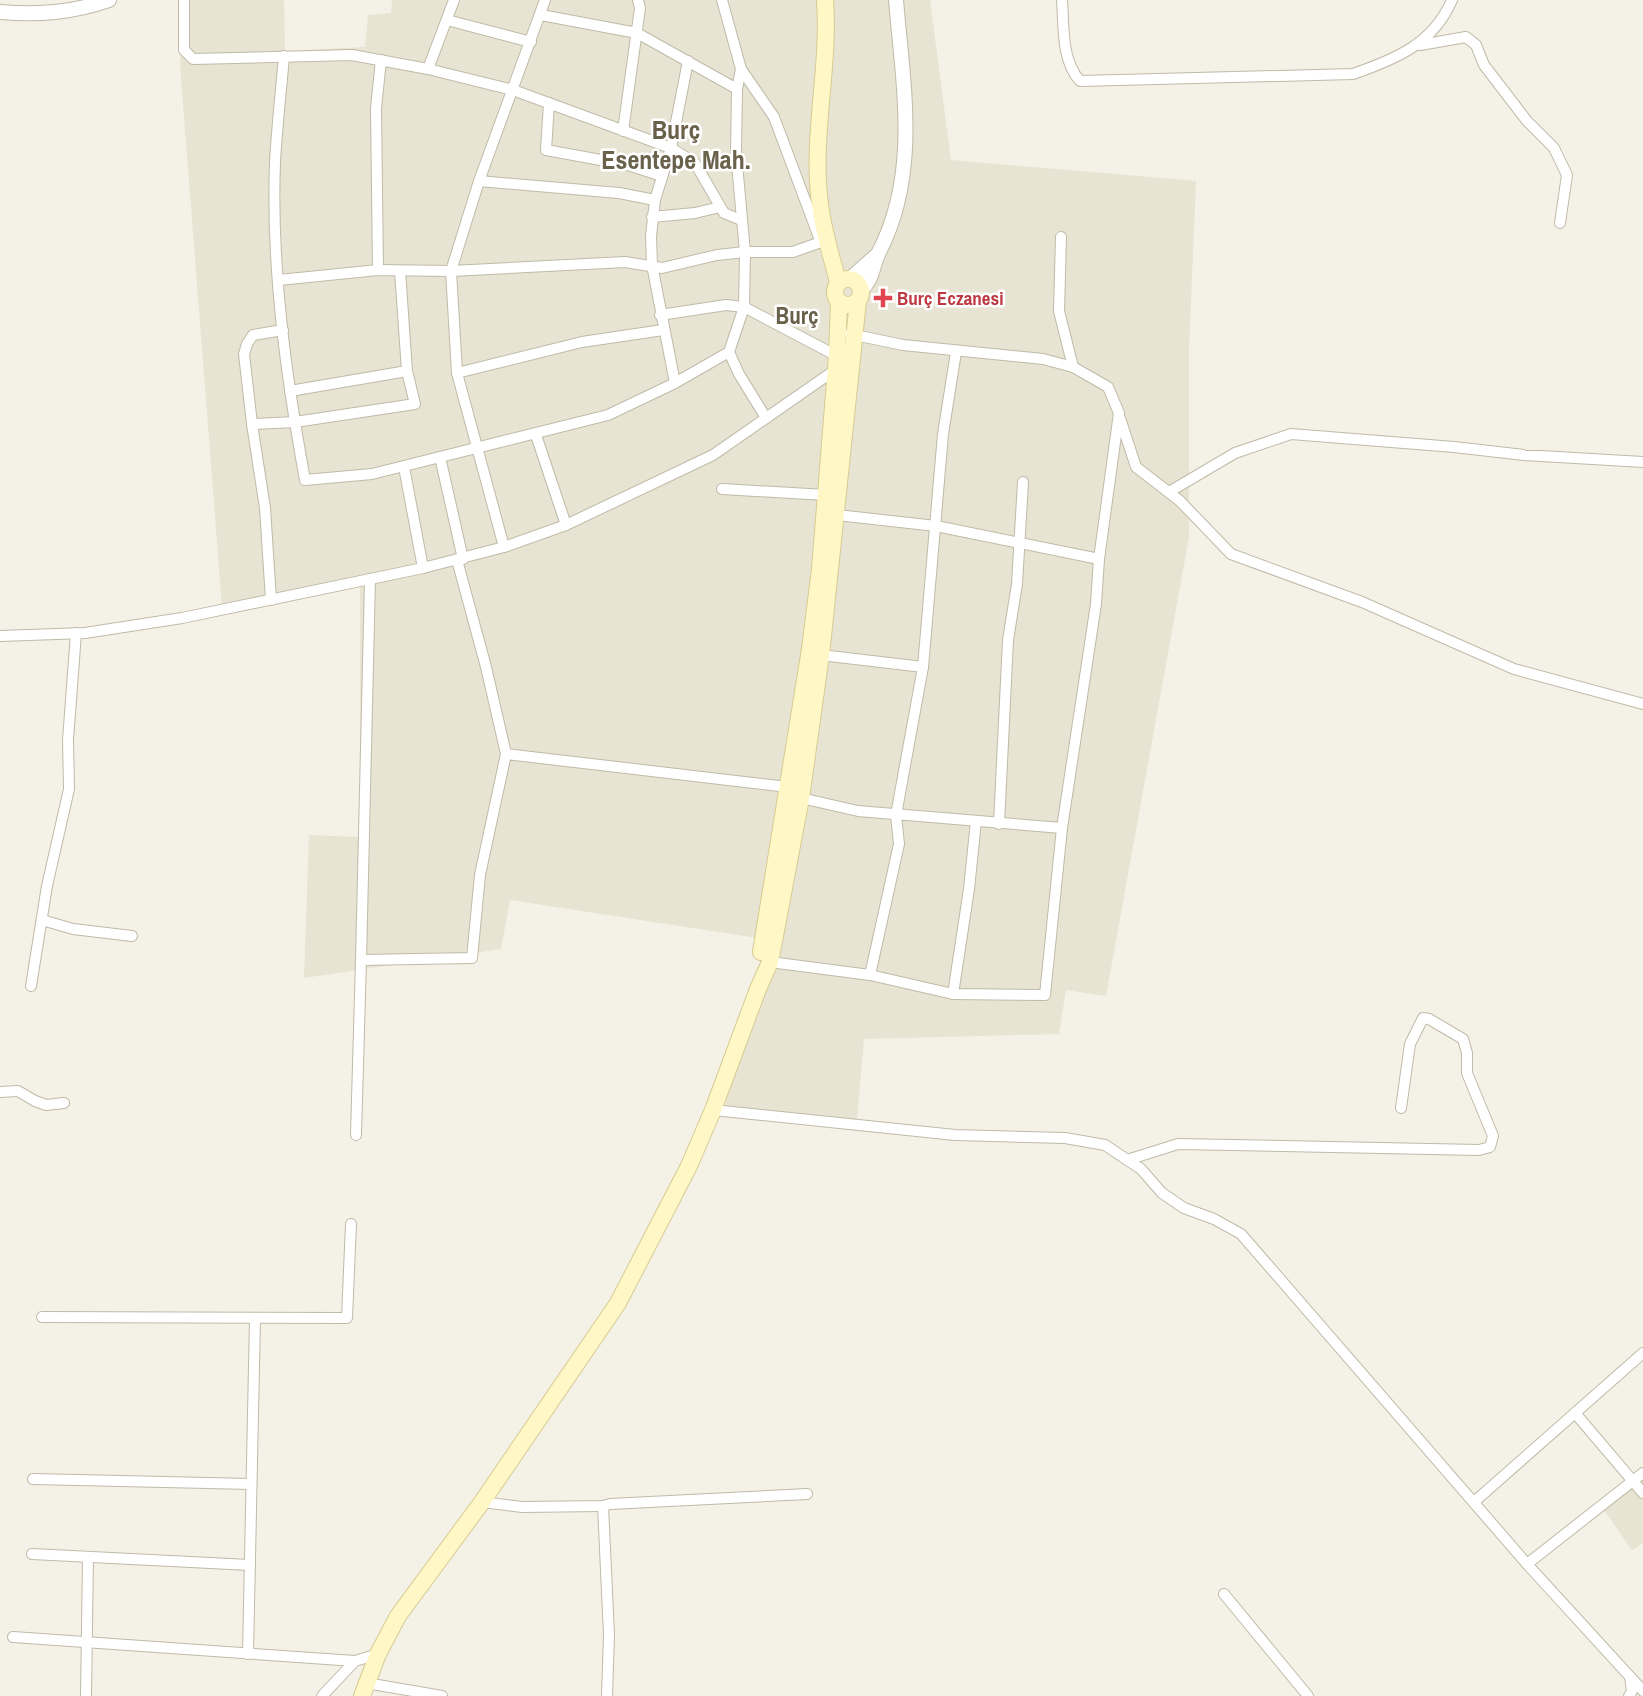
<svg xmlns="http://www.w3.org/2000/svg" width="1643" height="1696" viewBox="0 0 1643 1696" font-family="'Archivo Narrow',sans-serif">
<rect width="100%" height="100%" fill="#f4f1e6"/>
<g fill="#e8e4d3">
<polygon points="185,0 284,0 285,51 365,47 368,15 391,13 392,0 930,0 951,160 1196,181 1189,348 1189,537 1106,996 1066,990 1059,1034 864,1039 856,1130 722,1115 777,941 510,900 501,949 304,978 309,835 360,837 360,585 222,607 180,65"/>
<polygon points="1643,1476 1643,1543 1632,1550 1602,1507"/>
</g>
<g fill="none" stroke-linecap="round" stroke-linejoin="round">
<defs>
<g id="minor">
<polyline points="184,0 184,50 193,59 352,55 428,69 513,90 671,148 695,163 724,213 741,220"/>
<polyline points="722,0 741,69 737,89 736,153 745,252 744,307 729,352 739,374 766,418"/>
<path d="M1062 0C1064 26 1061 60 1080 81L1353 74C1396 59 1433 44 1452 0"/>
<polyline points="541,15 637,33 737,89"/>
<polyline points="447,20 531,42"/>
<polyline points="1420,45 1466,37 1476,45 1484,65 1527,121 1554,148 1567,175 1560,223"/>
<path d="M284 56C281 91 277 127 275 162 271 268 286 376 305 480L372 474 608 415 675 383 729 352"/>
<polyline points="428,69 454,0"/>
<polyline points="741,69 774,117 820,240"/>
<polyline points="549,103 546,150 628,165 662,176"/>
<polyline points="623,131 640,8 638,0"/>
<polyline points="479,181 619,193 655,200"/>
<polyline points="652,217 695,213 720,207"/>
<polyline points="1061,237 1059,311 1073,367"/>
<polyline points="378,270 376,108 381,60"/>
<polyline points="279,280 378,270 451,271 625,262 662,268 717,255 745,252 793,252 821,242 828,243"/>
<polyline points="660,315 726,305 744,307 837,356"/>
<polyline points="850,334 903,345 1043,359 1073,367 1108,387 1119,413 1099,559 1096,604 1062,828 1045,995 953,994 969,889 976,821"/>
<polyline points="457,373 582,342 663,330"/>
<polyline points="675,383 652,265 651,236 655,200 671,148 688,61"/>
<polyline points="290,391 407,371"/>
<polyline points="1120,418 1136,467 1180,501 1231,554 1362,602 1514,669 1643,704"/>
<polyline points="252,424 295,422 415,404 407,371 400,271"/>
<polyline points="536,435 566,525"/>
<polyline points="440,457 463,559"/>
<polyline points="404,467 423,568"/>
<polyline points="722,489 826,495"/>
<polyline points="1169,492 1235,453 1291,434 1454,447 1524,455 1643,462"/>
<polyline points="837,515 936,526 1099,559"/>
<polyline points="504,547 457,373 451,271 479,181 545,0"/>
<polyline points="457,560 486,667 506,754"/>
<polyline points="271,600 265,508 252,424 244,354 247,344 253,335 283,330"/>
<polyline points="0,636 85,633 182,618 423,568 504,547 566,525 713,455 838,368"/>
<polyline points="821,655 923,667"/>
<polyline points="801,798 858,811 1062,828"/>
<polyline points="999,824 1008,640 1017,584 1023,482"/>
<polyline points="42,920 73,929 132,936"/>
<polyline points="361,960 370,579"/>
<polyline points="770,962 870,975 953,994"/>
<polyline points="870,975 899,844 896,815 923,667 943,434 956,352"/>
<polyline points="31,986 47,886 69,789 68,740 76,633"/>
<polyline points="0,1092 18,1091 35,1101 46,1105 64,1103"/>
<polyline points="713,1110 955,1135 1065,1138 1105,1145 1141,1169 1162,1193 1184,1208 1214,1219 1241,1234 1527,1564 1643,1691"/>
<polyline points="356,1135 361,960 472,958 480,875 506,754 788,787"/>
<polyline points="1127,1160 1178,1144 1479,1150 1490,1147 1493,1136 1467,1073 1467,1053 1463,1039 1429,1019 1423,1018 1410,1044 1401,1108"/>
<polyline points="42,1317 347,1318 351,1224"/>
<polyline points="1575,1413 1643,1493"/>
<polyline points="33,1479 251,1484"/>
<polyline points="482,1502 522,1507 603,1506 610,1504 807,1494"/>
<polyline points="1474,1502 1643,1353"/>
<polyline points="603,1506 609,1635 607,1696"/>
<polyline points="32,1554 250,1565"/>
<polyline points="1527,1564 1643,1473"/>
<polyline points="1224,1594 1308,1696"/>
<polyline points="13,1637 355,1661"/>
<polyline points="248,1654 255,1318"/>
<polyline points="366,1683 442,1696"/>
<polyline points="86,1696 88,1557"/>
<polyline points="322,1696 355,1661 378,1654"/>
<polyline points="1629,1696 1632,1691 1630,1677"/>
</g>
<g id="tertiary">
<path d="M0 12C39 15 72 13 109 0"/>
<polyline points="850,279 877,255"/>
<path d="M861 290C874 278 872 266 879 252 920 173 903 85 896 0"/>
</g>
<g id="secondary">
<path d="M825 0C830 68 811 137 820 204 823 231 832 257 838 283"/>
<circle cx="848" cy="292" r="13"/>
<polyline points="761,952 810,649 820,569 837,356 839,302"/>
<polyline points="362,1696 378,1654 398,1616 482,1502 618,1303 689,1166 713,1110 758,989 770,962 801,798 821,655 858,301"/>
</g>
</defs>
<use href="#minor" stroke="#c0baa8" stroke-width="12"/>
<use href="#tertiary" stroke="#c0baa8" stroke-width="16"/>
<use href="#secondary" stroke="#d7cb93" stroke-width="18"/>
<use href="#minor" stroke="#fff" stroke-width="10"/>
<use href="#tertiary" stroke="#fff" stroke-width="14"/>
<use href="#secondary" stroke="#fff7c5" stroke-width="16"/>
</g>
<path fill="#e0444e" stroke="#fff" stroke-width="2.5" d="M879.5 287.5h7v7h7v7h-7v7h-7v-7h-7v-7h7z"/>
<g text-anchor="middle" stroke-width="5" stroke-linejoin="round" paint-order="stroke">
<g font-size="19" font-weight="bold" fill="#be3a42" stroke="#fff" text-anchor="start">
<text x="897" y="305">Burç Eczanesi</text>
</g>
<g font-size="23" font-weight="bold" fill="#6a614b" stroke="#fff">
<text x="797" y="324">Burç</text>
</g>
<g font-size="26" font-weight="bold" fill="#6a614b" stroke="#fff">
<text x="676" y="139">Burç<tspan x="676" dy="30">Esentepe Mah.</tspan></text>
</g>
</g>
</svg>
